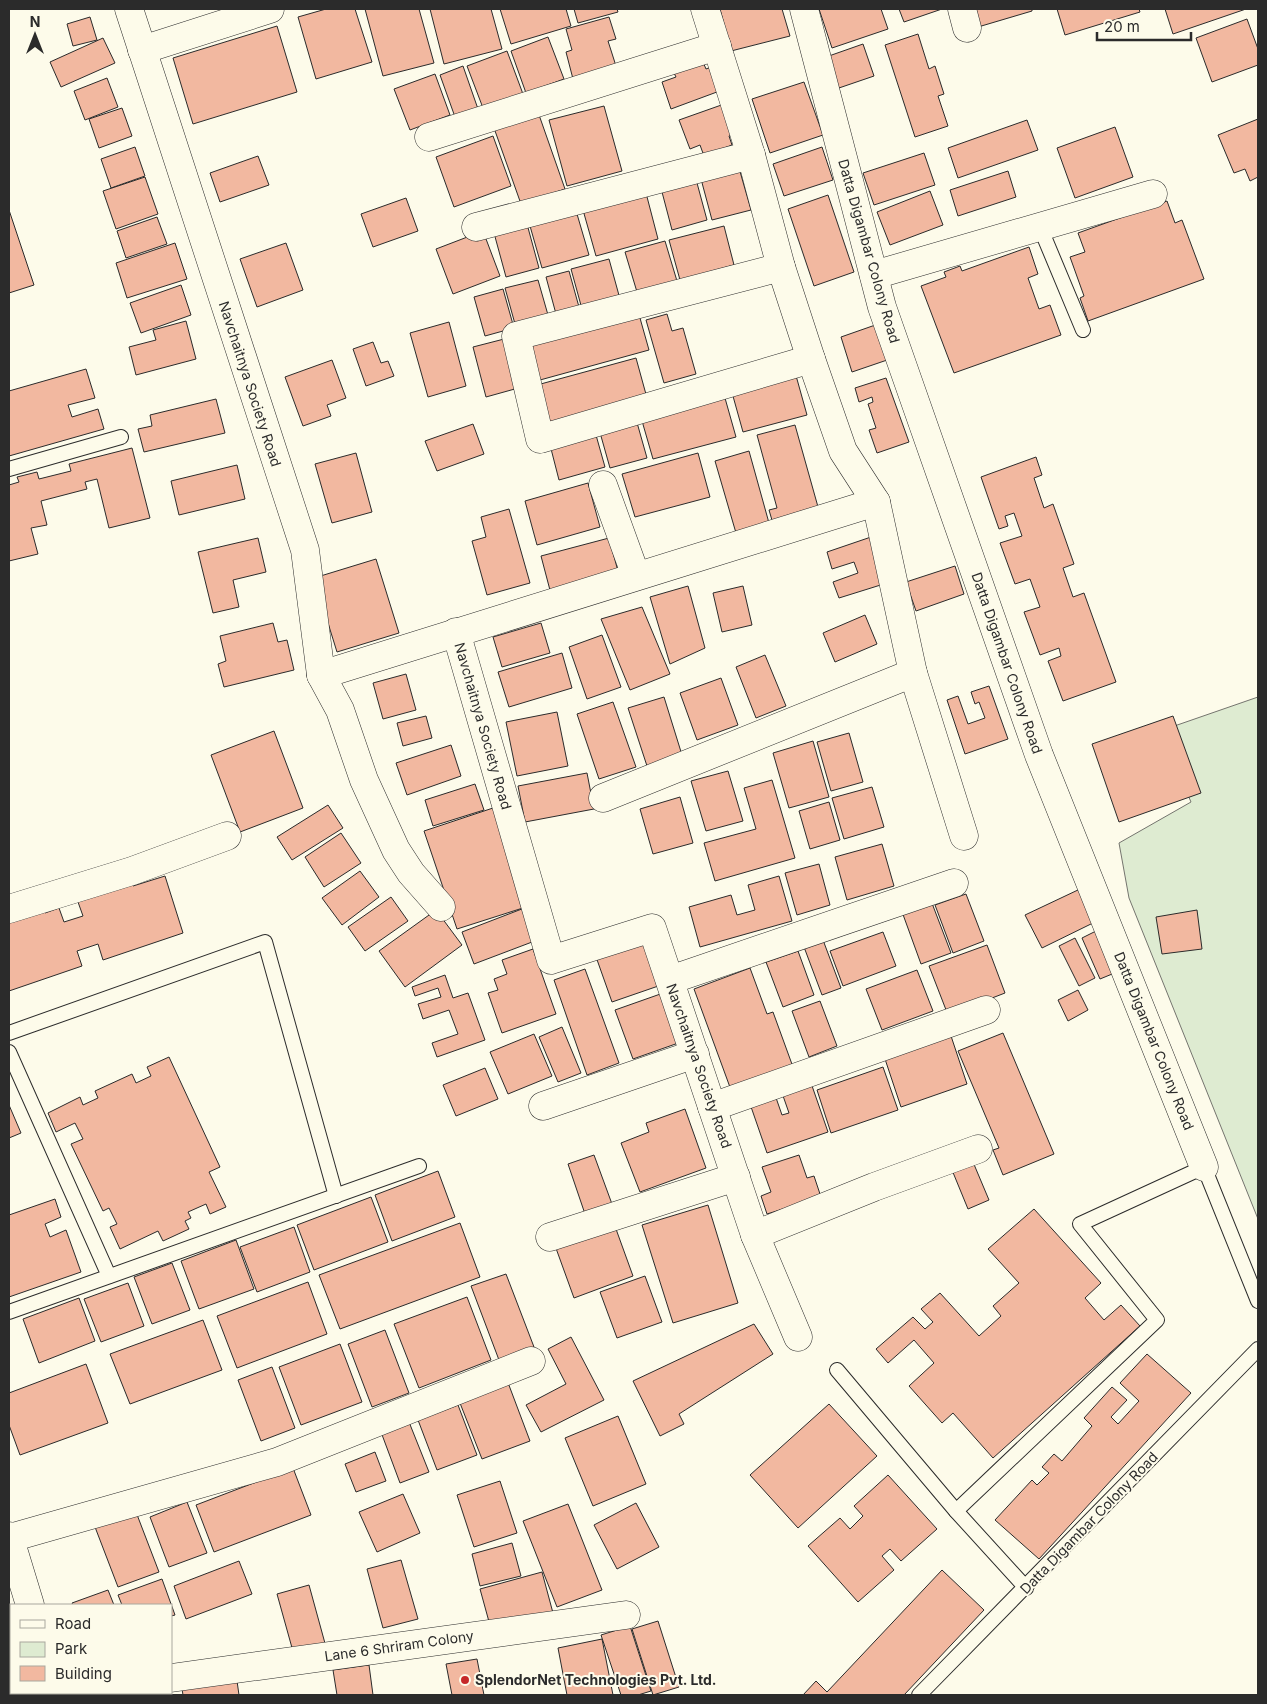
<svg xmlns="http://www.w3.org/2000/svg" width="1267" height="1704" viewBox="0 0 1267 1704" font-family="Inter,sans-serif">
<rect width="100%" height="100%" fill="#fdfbea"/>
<polygon fill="#deebd1" stroke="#74746e" points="1258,697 1258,1219 1129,898 1119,843 1191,802 1160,731"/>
<g fill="#f2b8a0" stroke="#2b2b2b">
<polygon points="326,9 355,9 372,62 316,79 298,17"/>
<polygon points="365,9 419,9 434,63 383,76"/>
<polygon points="430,9 491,9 502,49 444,64"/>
<polygon points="500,9 566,9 571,26 511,44"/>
<polygon points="574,9 617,9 618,12 578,23"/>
<polygon points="720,9 782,9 790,36 731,51"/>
<polygon points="819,9 881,9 888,29 832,48"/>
<polygon points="899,9 942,9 904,22"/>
<polygon points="972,9 1032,9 1032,11 978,27"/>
<polygon points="1057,9 1139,9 1140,12 1065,35"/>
<polygon points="1165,9 1246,9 1173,34"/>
<polygon points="90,17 97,40 73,46 67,24"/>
<polygon points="609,17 616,39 608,41 616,66 573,79 566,52 572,50 566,29"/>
<polygon points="1247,19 1258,49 1258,65 1212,82 1196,38"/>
<polygon points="277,26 297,92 193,124 173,58"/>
<polygon points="918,34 929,69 935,66 944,94 938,96 948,126 915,137 885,45"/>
<polygon points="548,37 564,79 526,93 511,51"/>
<polygon points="103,38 115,63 61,87 50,62"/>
<polygon points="863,44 874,76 836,89 826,57"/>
<polygon points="507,51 523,94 483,108 467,66"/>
<polygon points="703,62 706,69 716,65 725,89 671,109 662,82 676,77 674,73"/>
<polygon points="463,66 478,109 455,117 440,75"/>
<polygon points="435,74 450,115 410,130 394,89"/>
<polygon points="107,78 118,107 85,120 74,91"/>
<polygon points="804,82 823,135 770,153 752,99"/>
<polygon points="727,103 738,133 729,136 732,145 704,156 700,145 690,149 679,120"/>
<polygon points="604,106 622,171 567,186 549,120"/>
<polygon points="122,108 132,136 99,148 89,119"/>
<polygon points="538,112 565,189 521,204 494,128"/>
<polygon points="1258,119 1258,177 1250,181 1245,169 1234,173 1218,135"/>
<polygon points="1027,120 1038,150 958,178 948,148"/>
<polygon points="1115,127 1133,177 1075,198 1057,148"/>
<polygon points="493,136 511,186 454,207 436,157"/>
<polygon points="135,147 145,176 111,188 101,159"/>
<polygon points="822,147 833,180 784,196 773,164"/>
<polygon points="924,153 935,185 874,205 863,173"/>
<polygon points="258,156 269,185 220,202 210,173"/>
<polygon points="739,168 751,210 712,220 701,179"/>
<polygon points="1008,171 1016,197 958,216 950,190"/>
<polygon points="145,177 158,214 116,229 103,191"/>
<polygon points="697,183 707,220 672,230 662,192"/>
<polygon points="930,191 943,225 890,245 877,212"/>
<polygon points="646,193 658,239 596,256 583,210"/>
<polygon points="828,195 854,272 814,286 788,209"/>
<polygon points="406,198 418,231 373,247 361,214"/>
<polygon points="1167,201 1175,223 1182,220 1204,279 1088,321 1080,298 1084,296 1070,257 1085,252 1078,233"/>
<polygon points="9,210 34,285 9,293"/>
<polygon points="577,214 589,255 542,268 530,226"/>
<polygon points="157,217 167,244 126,258 117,231"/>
<polygon points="527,224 539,268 506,277 494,233"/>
<polygon points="724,226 734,265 680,280 669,240"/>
<polygon points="483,231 500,276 453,294 436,249"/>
<polygon points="665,241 677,281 637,292 625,252"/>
<polygon points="175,243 187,279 127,298 116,263"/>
<polygon points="286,243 303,290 257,307 240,259"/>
<polygon points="1029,247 1038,274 1028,278 1039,309 1050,305 1061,335 954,373 921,286 946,277 944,272 960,266 962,271"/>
<polygon points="609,259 620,299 582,309 571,269"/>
<polygon points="569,271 579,307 556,314 546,277"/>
<polygon points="538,280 548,315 515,324 505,288"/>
<polygon points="181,285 191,315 141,333 130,303"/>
<polygon points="503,289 514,328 485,336 474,297"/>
<polygon points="638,311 649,350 540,380 529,342"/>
<polygon points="667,314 672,331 683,328 696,374 664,383 646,320"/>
<polygon points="186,321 196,359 136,375 129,347 156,340 153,330"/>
<polygon points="449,322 466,386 428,397 410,333"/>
<polygon points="881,323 893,358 852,372 841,337"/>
<polygon points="508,338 522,387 486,397 473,347"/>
<polygon points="373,342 381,363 388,361 394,376 366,386 353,349"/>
<polygon points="636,358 647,398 548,425 537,385"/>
<polygon points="332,360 346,398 327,405 331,416 303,426 285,377"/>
<polygon points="86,369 95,398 68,405 72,417 98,409 104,429 9,456 9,391"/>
<polygon points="795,372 807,415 743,432 731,389"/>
<polygon points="886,378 909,442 877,453 869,430 876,428 868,404 873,402 872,397 859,402 855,388"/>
<polygon points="723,391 736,437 653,459 640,414"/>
<polygon points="216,399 225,433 144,452 138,429 152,426 150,415"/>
<polygon points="636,419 647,458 610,468 599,429"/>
<polygon points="473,424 484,454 437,471 425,441"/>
<polygon points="795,425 820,514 774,527 769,510 777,508 757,435"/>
<polygon points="594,428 605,467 559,480 549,441"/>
<polygon points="132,448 150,518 109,528 97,479 85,482 87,489 41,501 47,525 31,528 38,554 9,561 9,485 19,482 17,477 37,472 39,479 71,471 69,464"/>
<polygon points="749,451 769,523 736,533 715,461"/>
<polygon points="356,453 372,512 332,523 315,464"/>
<polygon points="698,453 710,497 635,517 622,474"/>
<polygon points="1036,457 1042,475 1034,478 1044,508 1053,504 1074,564 1063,568 1073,597 1084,593 1116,682 1063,701 1048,661 1061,656 1059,648 1040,655 1024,612 1040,607 1030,579 1015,584 1000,543 1022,536 1014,513 1005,516 1008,526 999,529 981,477"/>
<polygon points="237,465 245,499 179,515 171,481"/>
<polygon points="588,483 600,527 537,545 525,501"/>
<polygon points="509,509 530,583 487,595 472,541 486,537 481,517"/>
<polygon points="871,537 887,583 839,598 833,582 858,573 854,562 832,569 827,552"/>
<polygon points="258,538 266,572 233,580 239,607 213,613 198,552"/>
<polygon points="609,538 619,575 551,594 541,556"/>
<polygon points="376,559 399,633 337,652 314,578"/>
<polygon points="955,566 964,594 916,611 906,582"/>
<polygon points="688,586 705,648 670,664 650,597"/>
<polygon points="743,586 752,625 722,632 713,593"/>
<polygon points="642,607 670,674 630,690 601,619"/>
<polygon points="865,615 877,644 835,662 823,633"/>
<polygon points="273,623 278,642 287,640 294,670 224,687 218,664 226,661 220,636"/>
<polygon points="541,623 550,653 502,667 493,637"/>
<polygon points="602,635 621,687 587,699 569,647"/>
<polygon points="562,653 572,688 509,707 498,672"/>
<polygon points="765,655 786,706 756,718 736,667"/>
<polygon points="406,674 416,710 383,719 373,683"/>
<polygon points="721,678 738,725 697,740 680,693"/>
<polygon points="989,686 1008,739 965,754 947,700 958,696 968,724 985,718 979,702 975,704 971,692"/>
<polygon points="664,697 682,755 647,766 628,708"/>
<polygon points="613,702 636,767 599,779 577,714"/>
<polygon points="557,712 568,766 517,776 506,722"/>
<polygon points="426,716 432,738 403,746 397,723"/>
<polygon points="1173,716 1201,793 1119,822 1092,744"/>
<polygon points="274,731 303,808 240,832 211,755"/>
<polygon points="849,733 863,782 831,791 817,742"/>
<polygon points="813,741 829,797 789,808 773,753"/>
<polygon points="451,745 461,776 407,795 396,763"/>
<polygon points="728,771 743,821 706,831 691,781"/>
<polygon points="587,773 594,809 525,822 518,786"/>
<polygon points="772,780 795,858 715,881 704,843 756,829 744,788"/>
<polygon points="475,784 484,810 433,826 425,800"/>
<polygon points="872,787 884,827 844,839 832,798"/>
<polygon points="680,797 693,843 653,854 640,809"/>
<polygon points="829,802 840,840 810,849 799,811"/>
<polygon points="328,805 343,828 292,860 277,837"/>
<polygon points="493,808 526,907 457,929 424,831"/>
<polygon points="341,833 361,863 324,887 305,857"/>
<polygon points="882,844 894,886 847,900 835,857"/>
<polygon points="819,864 830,905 797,915 785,873"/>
<polygon points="360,871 379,897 342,925 322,898"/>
<polygon points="165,876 183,933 103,960 98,944 77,951 82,966 9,991 9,918 43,907 45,913 59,908 64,922 83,916 78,902 130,879 133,886"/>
<polygon points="779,876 792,921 700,947 689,907 731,895 737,915 755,910 748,885"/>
<polygon points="1080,889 1095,922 1042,948 1025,915"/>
<polygon points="966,894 984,941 953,953 935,905"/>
<polygon points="391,897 408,921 365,951 348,927"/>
<polygon points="930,898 951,953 921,964 901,909"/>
<polygon points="527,907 540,939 474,964 462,932"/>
<polygon points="436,910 462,945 405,987 379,951"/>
<polygon points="1197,910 1202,949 1162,954 1156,917"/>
<polygon points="1098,930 1117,972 1100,979 1082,938"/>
<polygon points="883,932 896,966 843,986 830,951"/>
<polygon points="650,935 667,983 612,1002 595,954"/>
<polygon points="1075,938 1095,978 1079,986 1059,946"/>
<polygon points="823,940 841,988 822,995 804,947"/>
<polygon points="987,945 1005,993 948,1015 929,966"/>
<polygon points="533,949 556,1014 502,1033 488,993 498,990 494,979 507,974 502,960"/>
<polygon points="798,951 814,995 783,1007 766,962"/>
<polygon points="750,968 767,1014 773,1012 793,1067 731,1090 694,989"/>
<polygon points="585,969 619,1063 587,1075 554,980"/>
<polygon points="917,970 933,1011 882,1030 866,989"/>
<polygon points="445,975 453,998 468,993 485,1040 437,1057 432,1043 458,1034 449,1010 423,1019 418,1004 441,997 438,988 415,996 412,987"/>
<polygon points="1078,990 1088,1010 1068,1021 1058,1000"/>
<polygon points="666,992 684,1041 633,1059 615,1010"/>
<polygon points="820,1001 837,1046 809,1057 792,1011"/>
<polygon points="562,1027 581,1073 558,1082 539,1037"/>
<polygon points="1003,1033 1054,1154 1003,1175 993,1150 999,1148 958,1051"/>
<polygon points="534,1034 552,1076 508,1094 490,1052"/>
<polygon points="951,1036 967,1084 901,1107 885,1059"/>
<polygon points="169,1057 220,1167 209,1172 226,1207 210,1214 206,1204 188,1212 191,1218 185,1221 189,1229 163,1241 158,1231 120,1249 110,1227 117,1224 109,1208 103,1211 71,1144 83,1139 75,1123 56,1132 48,1113 80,1097 83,1105 98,1098 95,1091 132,1074 136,1083 151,1076 147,1067"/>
<polygon points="883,1067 898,1110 831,1133 817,1090"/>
<polygon points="485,1068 498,1099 456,1116 443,1085"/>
<polygon points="810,1080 828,1132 767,1153 749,1101 774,1092 782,1115 789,1113 781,1090"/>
<polygon points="9,1105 21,1133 9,1138"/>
<polygon points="685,1109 706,1168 640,1192 621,1143 649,1132 646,1123"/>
<polygon points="594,1155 612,1204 585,1214 568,1164"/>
<polygon points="799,1155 807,1178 814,1176 821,1197 767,1214 761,1196 771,1192 762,1167"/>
<polygon points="973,1162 989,1200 968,1209 952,1170"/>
<polygon points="438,1171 455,1217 392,1241 375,1195"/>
<polygon points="371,1197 388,1242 314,1270 297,1225"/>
<polygon points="55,1199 61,1217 45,1224 50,1237 66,1230 81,1272 9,1297 9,1215"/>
<polygon points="708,1205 738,1303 673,1323 642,1225"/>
<polygon points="1034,1209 1101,1283 1085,1298 1104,1320 1121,1305 1140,1326 993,1458 953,1413 942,1423 909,1386 934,1363 914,1340 888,1363 876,1349 913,1317 925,1329 933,1322 921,1309 940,1293 979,1336 1001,1316 993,1306 1019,1283 988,1249"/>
<polygon points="612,1218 633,1276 574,1298 553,1240"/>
<polygon points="460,1223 480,1277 340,1329 319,1275"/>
<polygon points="294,1227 310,1272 257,1292 240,1247"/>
<polygon points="236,1240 254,1289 199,1309 181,1261"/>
<polygon points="172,1263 190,1310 152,1324 134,1277"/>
<polygon points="506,1274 534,1347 499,1360 471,1286"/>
<polygon points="645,1276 662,1322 617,1338 600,1292"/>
<polygon points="308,1282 327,1334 237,1368 217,1316"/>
<polygon points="128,1283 144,1326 101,1342 84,1299"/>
<polygon points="467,1297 491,1360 419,1388 394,1324"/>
<polygon points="79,1298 95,1341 39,1363 23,1319"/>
<polygon points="203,1320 222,1370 130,1404 110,1354"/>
<polygon points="754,1324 773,1354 679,1414 684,1424 660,1436 633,1381"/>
<polygon points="385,1330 409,1393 372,1407 348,1344"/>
<polygon points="571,1337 604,1400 541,1432 526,1405 566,1384 548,1349"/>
<polygon points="340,1344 362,1402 301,1425 279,1367"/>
<polygon points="1147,1354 1191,1393 1039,1559 995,1520 1032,1480 1037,1485 1049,1473 1042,1467 1054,1454 1062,1461 1092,1426 1084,1418 1112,1387 1127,1400 1111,1417 1118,1424 1139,1401 1120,1383"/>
<polygon points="86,1364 108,1423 20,1455 9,1425 9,1393"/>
<polygon points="272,1367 295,1428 261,1441 238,1380"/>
<polygon points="507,1380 530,1441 482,1459 458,1398"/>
<polygon points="829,1404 877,1456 798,1528 750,1475"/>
<polygon points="458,1405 477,1455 437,1470 418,1420"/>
<polygon points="618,1416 646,1484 593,1506 565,1438"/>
<polygon points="409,1422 429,1472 400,1483 381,1432"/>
<polygon points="375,1452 386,1481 356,1492 345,1464"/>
<polygon points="293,1468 311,1515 214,1552 196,1505"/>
<polygon points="888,1475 937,1529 901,1561 890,1549 882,1556 894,1570 858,1602 808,1546 840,1518 850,1529 863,1516 854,1506"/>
<polygon points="500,1481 517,1533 474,1547 457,1495"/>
<polygon points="403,1494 420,1533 377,1552 359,1512"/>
<polygon points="187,1502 207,1553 169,1567 150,1517"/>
<polygon points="636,1503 659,1547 617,1569 594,1525"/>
<polygon points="568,1504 602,1590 557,1607 523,1521"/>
<polygon points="136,1512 159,1572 118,1587 95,1527"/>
<polygon points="512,1543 521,1576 480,1586 472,1554"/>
<polygon points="401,1560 418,1619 383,1628 367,1569"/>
<polygon points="239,1561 252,1594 186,1619 174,1586"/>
<polygon points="942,1570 984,1610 904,1695 803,1695 816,1681 827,1692"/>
<polygon points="542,1572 553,1613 491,1629 480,1589"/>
<polygon points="162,1579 175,1615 171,1616 171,1605 122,1605 118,1595"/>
<polygon points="309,1585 326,1647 294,1655 277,1594"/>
<polygon points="108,1590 114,1605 73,1605 72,1603"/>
<polygon points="658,1621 679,1687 653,1695 632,1629"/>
<polygon points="630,1626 651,1691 638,1695 621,1695 601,1635"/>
<polygon points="602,1639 613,1695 567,1695 558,1648"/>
<polygon points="477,1659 484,1695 452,1695 446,1664"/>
<polygon points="369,1665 373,1695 337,1695 333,1670"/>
<polygon points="237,1681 239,1695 183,1695 182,1689"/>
</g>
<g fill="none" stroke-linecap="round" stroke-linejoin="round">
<defs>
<g id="service">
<polyline points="1040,227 1083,330"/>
<polyline points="9,469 121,437"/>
<polyline points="9,1033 265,942 336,1196"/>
<polyline points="9,1052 109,1276"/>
<polyline points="9,1312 419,1166"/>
<polyline points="837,1370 956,1511 1157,1320 1080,1224 1204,1167 1258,1301"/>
<polyline points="956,1511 1026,1588"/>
<polyline points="9,1638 11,1638"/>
<polyline points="919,1695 1258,1349"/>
</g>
<g id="minor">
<polyline points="129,9 305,550 321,675 340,710 364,780 396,850 411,873 441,907"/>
<polyline points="705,9 751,155 781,267 811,359 843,451 876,502 913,673 964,836"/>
<polyline points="804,9 882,307 1039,755 1204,1167"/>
<polyline points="962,9 967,28"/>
<polyline points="142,50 270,9"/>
<polyline points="429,137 717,46"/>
<polyline points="476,227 751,155"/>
<polyline points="781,267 516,336 540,439 811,359"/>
<polyline points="874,275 1153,194"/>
<polyline points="603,485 636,576"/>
<polyline points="456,632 551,960 652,928 755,1235 798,1337"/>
<polyline points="321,675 876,502"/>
<polyline points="603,798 913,673"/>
<polyline points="9,909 132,871 227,836"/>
<polyline points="670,980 954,883"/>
<polyline points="543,1106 695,1054"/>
<polyline points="712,1107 986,1010"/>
<polyline points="755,1235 874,1187 978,1149"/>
<polyline points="550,1237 736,1177"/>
<polyline points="9,1536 30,1605"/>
<polyline points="10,1538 277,1462 531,1361"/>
<polyline points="171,1678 626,1615"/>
<polyline points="56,1693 62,1693"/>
</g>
</defs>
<use href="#service" stroke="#2b2b2b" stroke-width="16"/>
<use href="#minor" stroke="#2b2b2b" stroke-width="29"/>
<use href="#service" stroke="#fdfbea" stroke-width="14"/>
<use href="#minor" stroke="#fdfbea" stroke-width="28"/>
</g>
<circle fill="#c62828" stroke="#fdfbea" stroke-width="2" cx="465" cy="1680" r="5"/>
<g text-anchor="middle" stroke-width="4" stroke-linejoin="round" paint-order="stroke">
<g font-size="14" fill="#2b2b2b" stroke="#fdfbea">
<text transform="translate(869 251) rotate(74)" y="5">Datta Digambar Colony Road</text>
<text transform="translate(250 384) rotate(72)" y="5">Navchaitnya Society Road</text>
<text transform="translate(1007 663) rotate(71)" y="5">Datta Digambar Colony Road</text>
<text transform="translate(483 726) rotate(74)" y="5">Navchaitnya Society Road</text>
<text transform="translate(1154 1041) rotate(68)" y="5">Datta Digambar Colony Road</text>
<text transform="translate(699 1066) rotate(71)" y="5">Navchaitnya Society Road</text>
<text transform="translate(1089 1523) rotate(-46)" y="5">Datta Digambar Colony Road</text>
<text transform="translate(399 1646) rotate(-8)" y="5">Lane 6 Shriram Colony</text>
</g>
<g font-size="14" font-weight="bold" fill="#2b2b2b" stroke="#fdfbea" text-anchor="start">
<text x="475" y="1685">SplendorNet Technologies Pvt. Ltd.</text>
</g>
</g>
<rect width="1267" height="1704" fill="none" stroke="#2b2b2b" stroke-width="20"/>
<rect x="10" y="1604" width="162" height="90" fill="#fdfbea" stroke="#a9a89e"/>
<rect x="20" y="1620" width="25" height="8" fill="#fdfbea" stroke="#a9a89e"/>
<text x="55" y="1629" font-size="15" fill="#2b2b2b">Road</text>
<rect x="20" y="1642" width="25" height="15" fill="#deebd1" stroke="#a9a89e"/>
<text x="55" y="1654" font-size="15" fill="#2b2b2b">Park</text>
<rect x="20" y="1666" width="25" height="15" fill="#f2b8a0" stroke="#a9a89e"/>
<text x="55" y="1679" font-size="15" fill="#2b2b2b">Building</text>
<g transform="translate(35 35)" stroke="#fdfbea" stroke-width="4" paint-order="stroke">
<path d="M0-4L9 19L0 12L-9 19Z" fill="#2b2b2b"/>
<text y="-8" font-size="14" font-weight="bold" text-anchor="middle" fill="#2b2b2b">N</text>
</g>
<path d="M1097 32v8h94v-8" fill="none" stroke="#2b2b2b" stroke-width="2.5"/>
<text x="1104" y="32" font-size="15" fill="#2b2b2b" stroke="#fdfbea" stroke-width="4" paint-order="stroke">20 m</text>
</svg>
